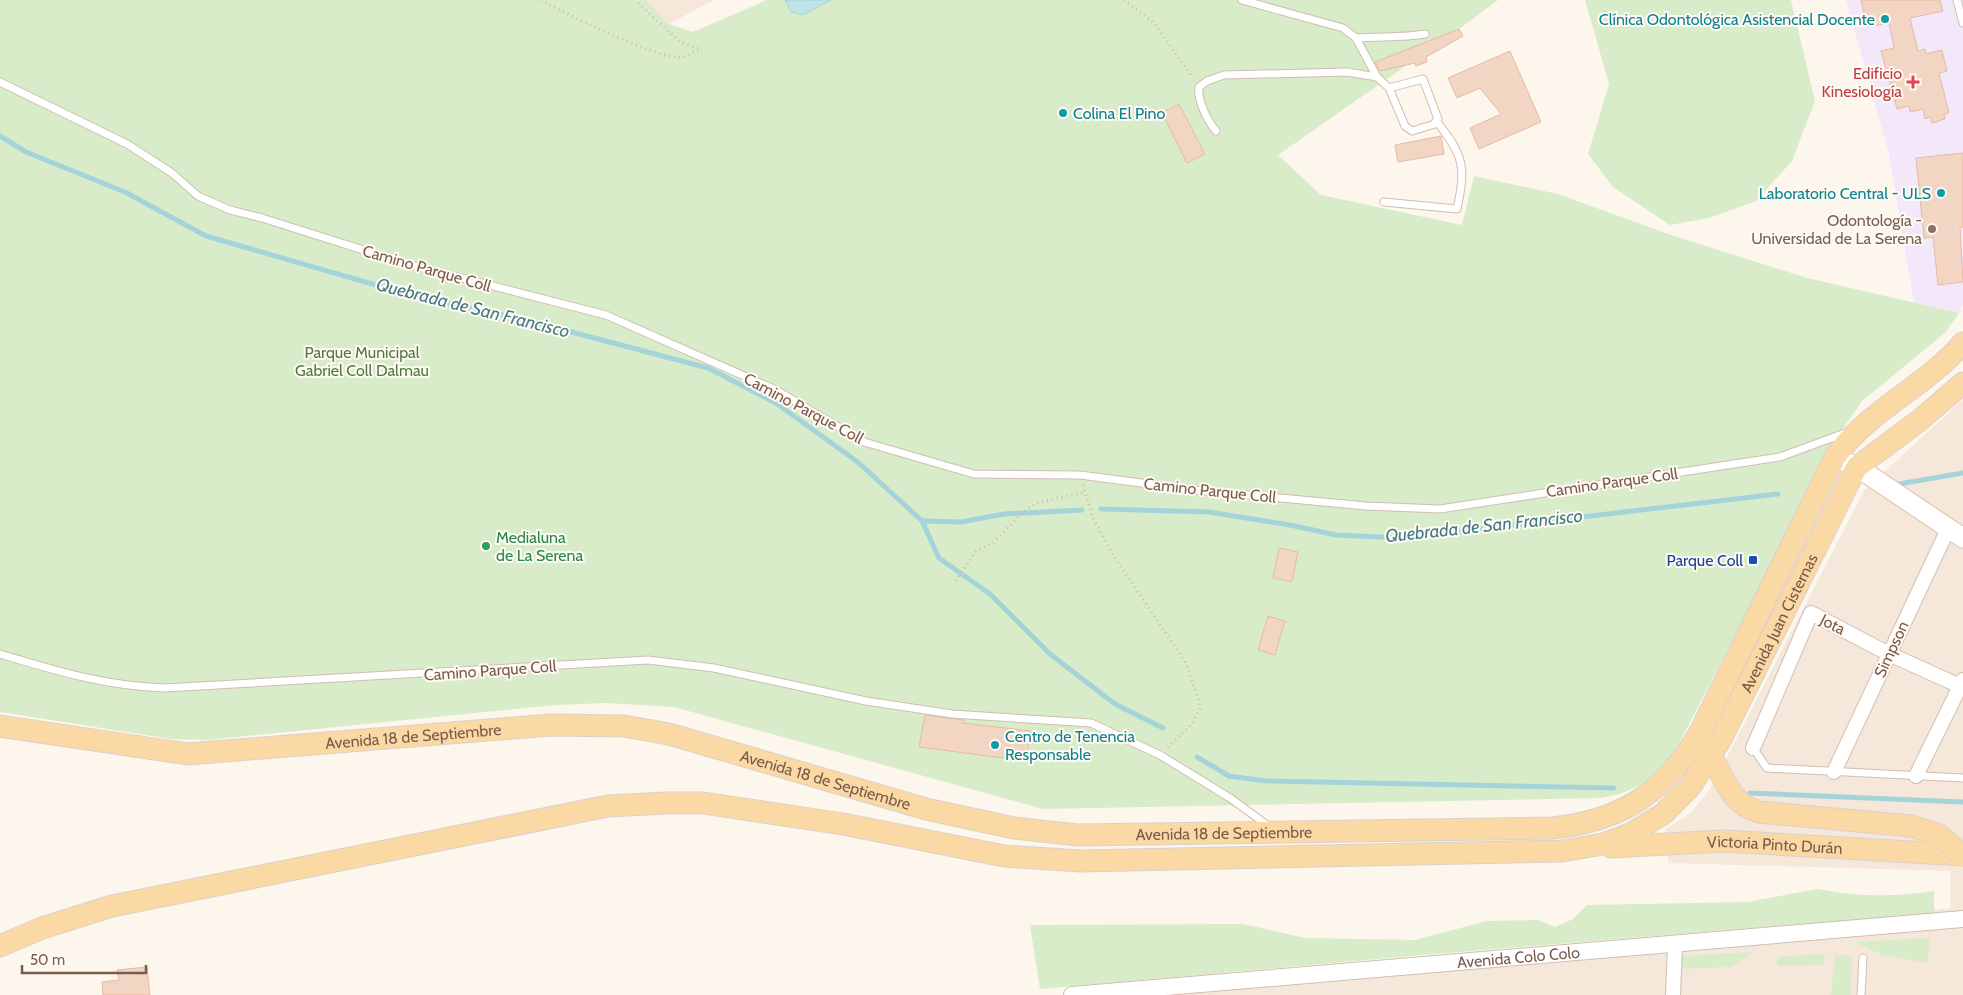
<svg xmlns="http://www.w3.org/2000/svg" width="1963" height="995" viewBox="0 0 1963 995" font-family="Cabin,sans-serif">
<rect width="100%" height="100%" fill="#fdf6ec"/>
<g fill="#f5e8da">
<polygon points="646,0 714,0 669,24"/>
<polygon points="1963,400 1963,995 1109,995 1951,908 1950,871 1668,863 1666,829 1692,812 1711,788 1865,489"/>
</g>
<polygon fill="#f3e8fa" points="1846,0 1963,0 1963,304 1959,313 1914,303 1889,154"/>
<g fill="#d8ecc9">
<path d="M0 0H646L669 24 693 32 767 0H1498L1463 26 1278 155 1321 195 1462 225 1474 176 1558 194 1671 235 1807 278 1959 313 1945 333 1862 401 1820 462 1752 603 1671 759C1650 782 1630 794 1599 798L1043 809 674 707 607 703 555 705 207 740 171 739 0 712Z"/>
<polygon points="1585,0 1791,0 1815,101 1792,161 1756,201 1709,218 1670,225 1613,187 1588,154 1609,84"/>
<path d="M1818 889C1855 897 1896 897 1934 891V913L1412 956 1040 989 1030 925 1243 924 1305 938 1415 940 1487 921 1538 920 1555 927 1573 919 1587 905 1747 902Z"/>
<polygon points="1929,938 1928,963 1882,955 1855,942"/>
<polygon points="1754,952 1730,967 1680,969 1681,956"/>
<polygon points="1825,954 1824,965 1778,966 1776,961 1780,956"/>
<polygon points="1835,955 1852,955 1851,995 1831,995"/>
</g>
<polygon fill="#bfe3e8" stroke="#a5d3da" points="785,0 831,0 803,15 791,12"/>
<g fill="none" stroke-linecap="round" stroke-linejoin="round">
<g stroke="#a5d3da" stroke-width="5">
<polyline points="0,136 26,152 125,192 206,236 414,296 526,320 708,368 776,403 859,463 922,521 939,558 990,594 1050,654 1115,704 1163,728"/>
<polyline points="1899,484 1963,473"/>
<polyline points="1101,509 1209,512 1290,525 1336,535 1402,538 1778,494"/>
<polyline points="922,521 961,522 1004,514 1082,510"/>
<polyline points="1197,757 1229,776 1266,781 1614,788"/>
<polyline points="1750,793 1963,802"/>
</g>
</g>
<g fill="#f3d5c3" stroke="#e6bba3">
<polygon points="1861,0 1940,0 1943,11 1910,18 1918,51 1925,49 1926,54 1942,50 1947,71 1939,73 1949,113 1944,114 1945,119 1932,123 1931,117 1925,119 1923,109 1910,112 1909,106 1897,109 1881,51 1894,48 1889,23 1867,27"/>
<polygon points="1459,29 1463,36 1426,57 1427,62 1416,66 1415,63 1380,71 1375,62"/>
<polygon points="1510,51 1541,122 1479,149 1470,128 1501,114 1480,88 1457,98 1448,78"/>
<polygon points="1179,104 1205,154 1187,163 1162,113"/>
<polygon points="1441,136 1444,154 1398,162 1395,145"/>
<polygon points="1963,153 1963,227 1960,228 1963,282 1938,285 1933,237 1924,238 1916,158"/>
<polygon points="1279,548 1298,552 1292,582 1273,578"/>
<polygon points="1268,616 1285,621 1275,655 1258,650"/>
<polygon points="925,715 964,720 963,723 1031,731 1026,761 919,747"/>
<polygon points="147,967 150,995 103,995 102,982 119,980 117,970"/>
</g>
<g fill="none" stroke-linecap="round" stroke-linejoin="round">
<defs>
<g id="service">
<polyline points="1242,0 1343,28 1356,38 1377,77 1389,88 1405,126 1412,131 1435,124 1438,119 1423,79 1389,88"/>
<polyline points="1957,0 1963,23"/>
<path d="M1356 38C1379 36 1402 38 1425 34"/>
<polyline points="0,82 127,144 172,173 198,196 230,210 262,218 411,265 606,315 776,390 864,442 974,474 1080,475 1195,490 1366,506 1440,509 1780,457 1845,433"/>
<path d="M1216 131C1207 120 1197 100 1199 87L1207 81 1224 75 1347 72 1377 77"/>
<path d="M1384 202 1457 209C1466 167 1464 155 1436 121"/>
<path d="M0 654C57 671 105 686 165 688L648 660 714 668 866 701 952 714 1091 723 1160 755 1230 798 1270 827"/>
<polyline points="1753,748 1767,768 1963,778"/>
<polyline points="1861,995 1863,958"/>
</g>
<g id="minor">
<polyline points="1753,748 1811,613 1889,654 1960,686"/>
<polyline points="1834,772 1949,527"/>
<polyline points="1916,776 1963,680"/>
<polyline points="1673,995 1675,945"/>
</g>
<g id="tertiary">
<path id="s1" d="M1072 995 1963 919"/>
</g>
<polyline id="secondary" points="1835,457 1857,467 1963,538"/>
<g id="primary">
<path id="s2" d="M0 726 188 754 551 725 624 726 669 734 926 809 1014 828 1078 835 1552 828C1621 821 1665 793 1700 732L1835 457C1870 409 1925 387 1963 343"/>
<path d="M1711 756C1726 781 1730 803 1759 812L1911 826 1939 835"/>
<path id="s3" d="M1611 847 1724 841 1963 855"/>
<path id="s4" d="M0 946 42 928 112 906 608 806 665 803H703L843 824 1004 856 1081 861 1562 851 1603 844 1630 834 1663 814 1690 787 1721 739 1853 474 1857 467 1920 420 1963 383"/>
</g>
</defs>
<use href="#service" stroke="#d1beb0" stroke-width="9"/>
<use href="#minor" stroke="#d1beb0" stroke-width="16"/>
<use href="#tertiary" stroke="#d1beb0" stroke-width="18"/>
<use href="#secondary" stroke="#d6c0b0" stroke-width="21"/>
<use href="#primary" stroke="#dad1cd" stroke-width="23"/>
<g stroke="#d9b8a5" stroke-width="3" stroke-dasharray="1 4" stroke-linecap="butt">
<path d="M541 0C562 12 663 62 682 57 688 56 694 52 700 49L680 42 639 4 638 0"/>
<polyline points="1124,0 1154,23 1193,78"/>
<polyline points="1083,485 1093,518 1113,555 1186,663 1201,707 1192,724 1168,747"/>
<polyline points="956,581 976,551 993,543 1024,511 1039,502 1085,492"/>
</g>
<use href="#service" stroke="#fff" stroke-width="7"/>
<use href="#minor" stroke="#fff" stroke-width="14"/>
<use href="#tertiary" stroke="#fff" stroke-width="16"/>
<use href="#secondary" stroke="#fff" stroke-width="19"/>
<use href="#primary" stroke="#fbd9a5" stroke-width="21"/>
<defs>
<polyline id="primary-bridge" points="1939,835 1963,856"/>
</defs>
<use href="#primary-bridge" stroke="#dad1cd" stroke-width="23" stroke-linecap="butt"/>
<use href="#primary-bridge" stroke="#fbd9a5" stroke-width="21"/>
</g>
<g fill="#0f9aa8" stroke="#fffaf3" stroke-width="2">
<circle cx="1885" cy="19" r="5"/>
<circle cx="1063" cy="113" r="5"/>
<circle cx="1941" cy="193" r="5"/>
<circle cx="995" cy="745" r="5"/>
</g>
<path fill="#e0444e" stroke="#fffaf3" stroke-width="2" d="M1910.5 74.5h5v5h5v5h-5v5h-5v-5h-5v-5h5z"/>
<circle fill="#8d6e63" stroke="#fffaf3" stroke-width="2" cx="1932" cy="229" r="5"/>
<circle fill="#2e9e5b" stroke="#fffaf3" stroke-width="2" cx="486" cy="546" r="5"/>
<rect fill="#1a4fb4" stroke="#fffaf3" stroke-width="2" x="1748" y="555" width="10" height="10" rx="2.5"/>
<g text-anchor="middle" stroke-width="4" stroke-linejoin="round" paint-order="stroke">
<g font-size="16" fill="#0d838f" stroke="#fffaf3" text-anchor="end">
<text x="1875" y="25">Clínica Odontológica Asistencial Docente</text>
<text x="1073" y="119" text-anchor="start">Colina El Pino</text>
<text x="1931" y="199">Laboratorio Central - ULS</text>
<text x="1005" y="742" text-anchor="start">Centro de Tenencia<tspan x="1005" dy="18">Responsable</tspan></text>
</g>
<g font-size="16" fill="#be3a42" stroke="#fffaf3" text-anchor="end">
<text x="1902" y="79">Edificio<tspan x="1902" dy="18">Kinesiología</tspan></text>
</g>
<g font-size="16" fill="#785e54" stroke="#fffaf3" text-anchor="end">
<text x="1922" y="226">Odontología -<tspan x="1922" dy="18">Universidad de La Serena</tspan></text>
</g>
<g font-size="16" fill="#7a5c4d" stroke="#fffaf3">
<text transform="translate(427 268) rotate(16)" y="6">Camino Parque Coll</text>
<text transform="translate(804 408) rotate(28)" y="6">Camino Parque Coll</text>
<text transform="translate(1612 482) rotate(-8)" y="6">Camino Parque Coll</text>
<text transform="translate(1210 490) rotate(6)" y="6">Camino Parque Coll</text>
<text dy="6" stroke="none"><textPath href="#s4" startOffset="1918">Avenida Juan Cisternas</textPath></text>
<text transform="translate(1833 624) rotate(27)" y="6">Jota</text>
<text transform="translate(1891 649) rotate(-65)" y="6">Simpson</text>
<text transform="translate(490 670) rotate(-4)" y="6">Camino Parque Coll</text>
<text dy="6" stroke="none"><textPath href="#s2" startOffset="416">Avenida 18 de Septiembre</textPath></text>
<text dy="6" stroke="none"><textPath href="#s2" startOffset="836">Avenida 18 de Septiembre</textPath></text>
<text dy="6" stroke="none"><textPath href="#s2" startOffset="1241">Avenida 18 de Septiembre</textPath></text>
<text dy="6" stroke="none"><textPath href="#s3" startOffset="164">Victoria Pinto Durán</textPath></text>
<text dy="6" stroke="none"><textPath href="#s1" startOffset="448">Avenida Colo Colo</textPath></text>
</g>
<g font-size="16" fill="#537a41" stroke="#fffaf3">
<text x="362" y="358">Parque Municipal<tspan x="362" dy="18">Gabriel Coll Dalmau</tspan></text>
</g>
<g font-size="16" fill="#27864d" stroke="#fffaf3" text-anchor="start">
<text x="496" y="543">Medialuna<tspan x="496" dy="18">de La Serena</tspan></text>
</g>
<g font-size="16" fill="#164399" stroke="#fffaf3" text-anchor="end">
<text x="1743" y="566">Parque Coll</text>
</g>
<g font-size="18" font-style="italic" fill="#437c86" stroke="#fffaf3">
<text transform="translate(473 308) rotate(14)" y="6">Quebrada de San Francisco</text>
<text transform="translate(1484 526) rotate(-6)" y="6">Quebrada de San Francisco</text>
</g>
</g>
<path d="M22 965v8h124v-8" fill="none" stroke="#7a5c4d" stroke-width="2.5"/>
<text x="30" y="965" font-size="15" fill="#7a5c4d" stroke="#fffaf3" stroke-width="4" paint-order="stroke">50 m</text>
</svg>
